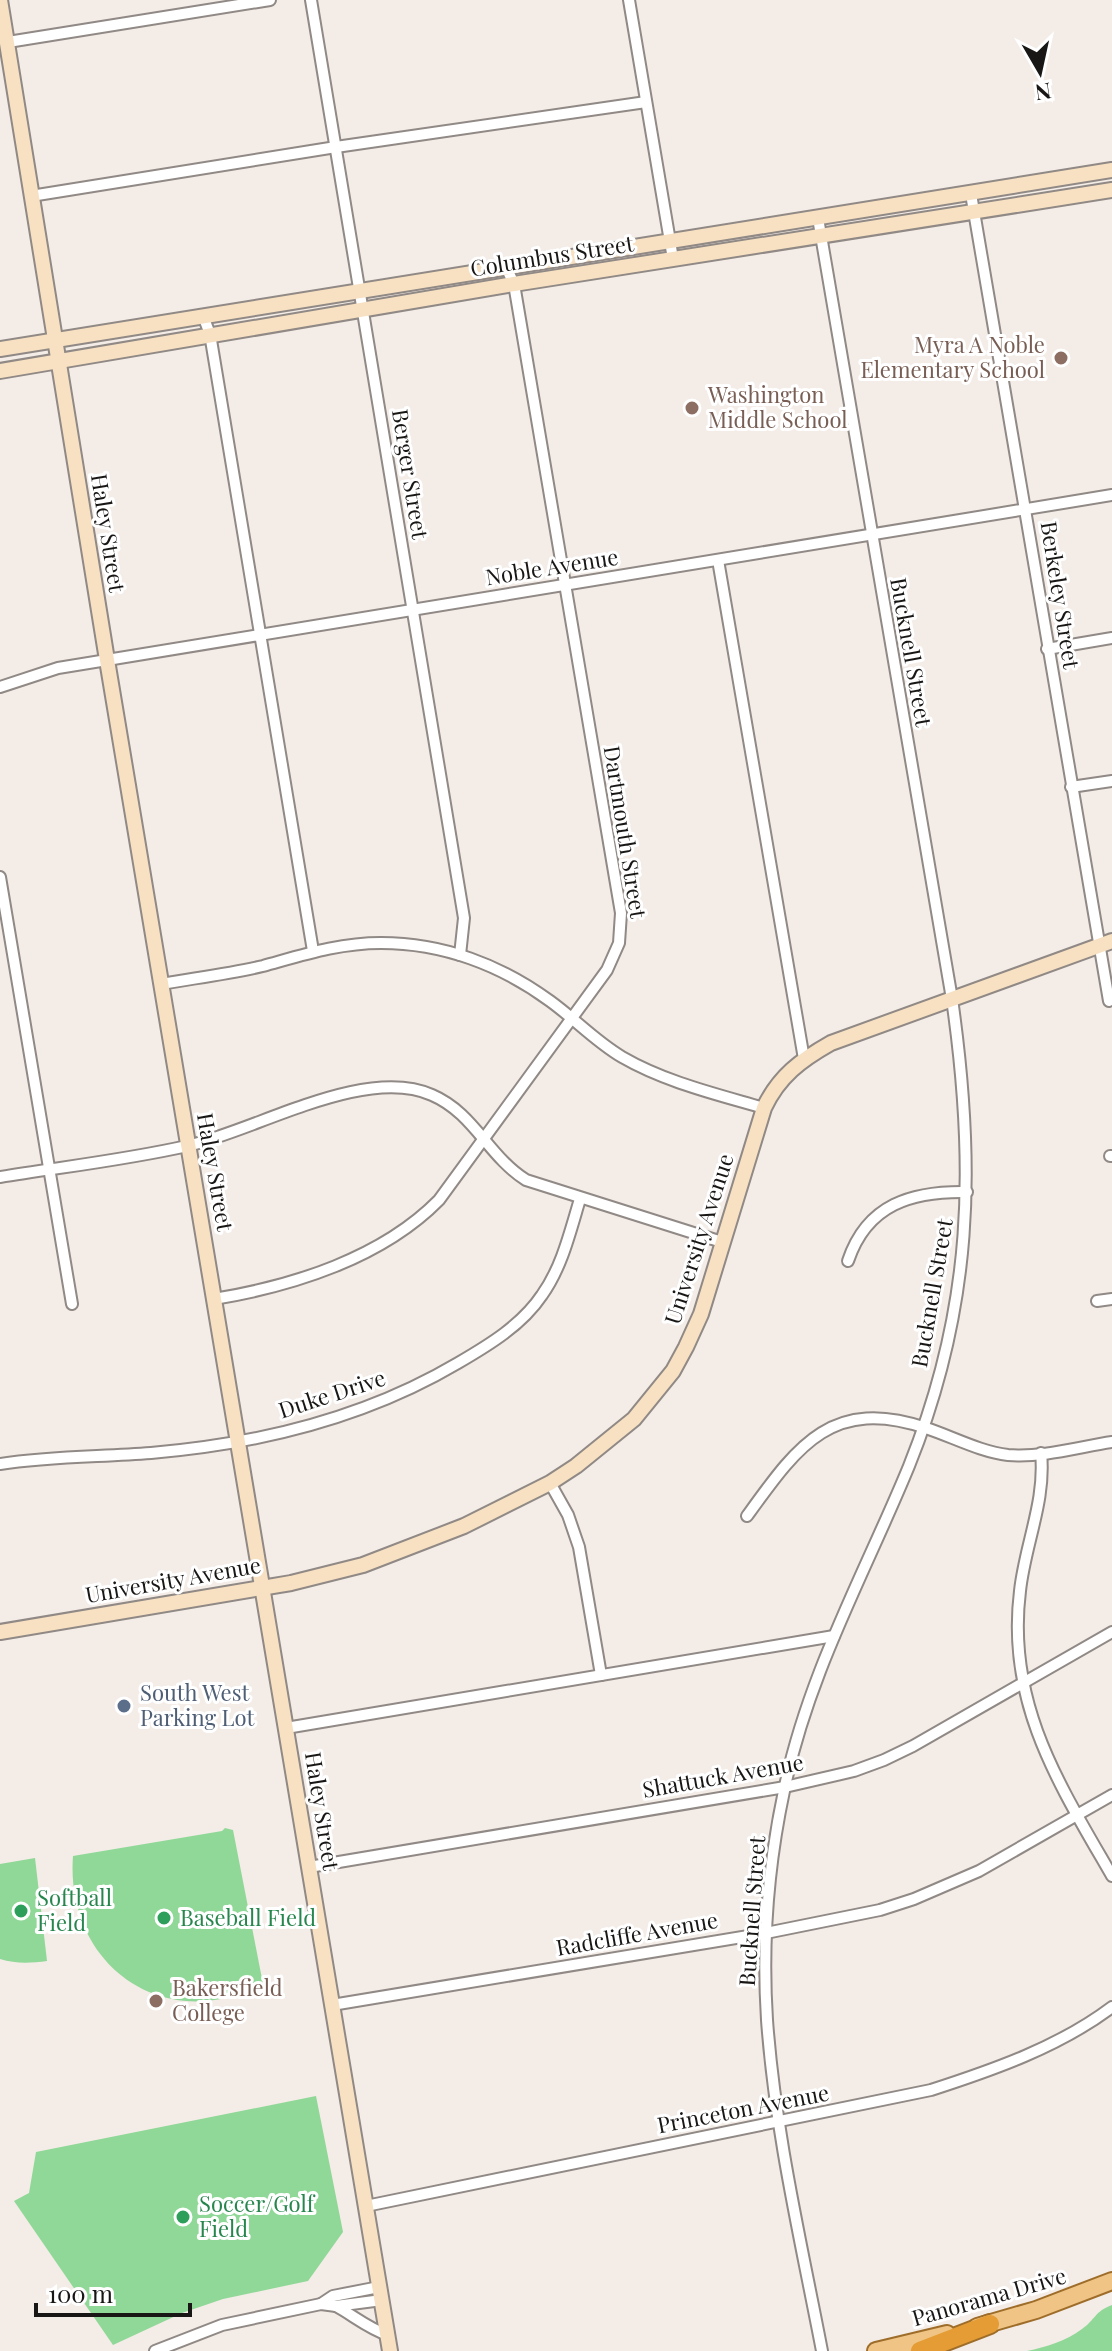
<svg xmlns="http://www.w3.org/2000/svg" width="1112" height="2351" viewBox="0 0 1112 2351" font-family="'Playfair Display',serif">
<rect width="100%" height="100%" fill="#f3ece7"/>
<g fill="#90d897">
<path d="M225 1828 233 1830 263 1984C164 2036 65 1965 73 1856L222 1831Z"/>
<path d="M35 1858 47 1961C31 1963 16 1964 0 1959V1864Z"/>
<polygon points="316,2096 343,2232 308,2281 223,2299 182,2313 113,2345 14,2201 29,2193 36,2152"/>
<path d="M1112 2305V2351H1027C1046 2347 1066 2341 1082 2329 1095 2320 1095 2311 1112 2305Z"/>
</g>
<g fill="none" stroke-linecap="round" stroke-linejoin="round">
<defs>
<g id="street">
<polyline points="311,0 464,918 460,955"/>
<polyline points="629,0 673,259"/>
<polyline points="8,42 270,0"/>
<polyline points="971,194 1109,1001"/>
<polyline points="31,196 336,147 646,102"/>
<path d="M818 218 952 999C976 1166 973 1307 909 1466 865 1573 807 1676 784 1791 768 1866 762 1943 767 2020 775 2131 801 2242 822 2351"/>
<polyline points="203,316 210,334 313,951"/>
<polyline points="718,560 804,1059"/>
<polyline points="1047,649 1112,638"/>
<polyline points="0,687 58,668 107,660 1112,495"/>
<polyline points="1071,787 1112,781"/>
<polyline points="0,877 72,1304"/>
<path d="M161 984C195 978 229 974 263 966 303 955 339 943 381 943 443 943 501 965 550 1001 575 1019 595 1041 622 1057 665 1082 716 1094 764 1108"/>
<polyline points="1110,1156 1112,1156"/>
<path d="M0 1177C62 1167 125 1160 187 1146 257 1130 365 1065 432 1095 474 1113 488 1156 526 1180L722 1242"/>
<path d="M848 1261C867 1204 912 1191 967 1192"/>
<path d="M214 1299C293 1286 382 1258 439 1200L607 970 619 943 621 913 514 284 506 267"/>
<polyline points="1097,1301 1112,1299"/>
<path d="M1041 1453C1046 1501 1025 1544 1020 1591 1006 1703 1059 1784 1112 1876"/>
<path d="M0 1464C50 1456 101 1457 151 1453 258 1444 365 1418 458 1363 489 1345 522 1325 542 1295 562 1267 570 1232 580 1199"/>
<polyline points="550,1483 568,1515 579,1547 601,1675"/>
<path d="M747 1516C797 1447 831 1396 926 1428 953 1437 981 1452 1008 1455 1042 1458 1079 1447 1112 1442"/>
<polyline points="286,1728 834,1636"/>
<polyline points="309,1867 785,1787 854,1771 884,1760 913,1746 1112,1632"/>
<polyline points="332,2005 766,1933 880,1910 914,1899 979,1871 1112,1795"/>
<path d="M366 2206 931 2090C993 2070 1059 2047 1112 2007"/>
<polyline points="321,2304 333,2296 379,2287"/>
<path d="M336 2306C354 2316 369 2329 388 2335"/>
<polyline points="155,2351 222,2325 321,2304 336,2306 382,2300"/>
</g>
<g id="secondary">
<polyline points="0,0 107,660 390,2351"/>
<polyline points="0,349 1112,170"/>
<polyline points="0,371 514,284 1112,190"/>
<path d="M0 1632 291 1583 363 1565 464 1526 550 1483 576 1466 634 1419 673 1371 686 1347 701 1314 764 1108C779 1076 801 1060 831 1043L1112 941"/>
</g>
<g id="primary">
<polyline points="977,2327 1036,2310 1112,2281"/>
<polyline points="876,2351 947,2334"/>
</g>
<polyline id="highway" points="920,2351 990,2324"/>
</defs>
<use href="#street" stroke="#908985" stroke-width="14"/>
<use href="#secondary" stroke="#908985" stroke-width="18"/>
<use href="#primary" stroke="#9e6d29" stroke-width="20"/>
<use href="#highway" stroke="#9e6d29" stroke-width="22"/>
<use href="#street" stroke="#fff" stroke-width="10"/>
<use href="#secondary" stroke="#f7e1c2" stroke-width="14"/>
<use href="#primary" stroke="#efc485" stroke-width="16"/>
<use href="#highway" stroke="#e59c34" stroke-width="18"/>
</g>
<g fill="#8d6e63" stroke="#fff" stroke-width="3">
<circle cx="1061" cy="358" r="8"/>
<circle cx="692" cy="408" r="8"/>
<circle cx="156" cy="2001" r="8"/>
</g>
<circle fill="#5c6f8a" stroke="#fff" stroke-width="3" cx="124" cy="1706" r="8"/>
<g fill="#2e9e5b" stroke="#fff" stroke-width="3">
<circle cx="21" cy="1911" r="8"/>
<circle cx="164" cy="1918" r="8"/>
<circle cx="183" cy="2217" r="8"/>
</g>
<g text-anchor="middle" stroke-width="6" stroke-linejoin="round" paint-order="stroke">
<g font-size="22" fill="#191715" stroke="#fff">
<text transform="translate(552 256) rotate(-9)" y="8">Columbus Street</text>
<text transform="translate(410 474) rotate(81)" y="8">Berger Street</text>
<text transform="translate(108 533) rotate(81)" y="8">Haley Street</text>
<text transform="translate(552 567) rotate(-9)" y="8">Noble Avenue</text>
<text transform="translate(1060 595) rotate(81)" y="8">Berkeley Street</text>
<text transform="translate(911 652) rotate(80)" y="8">Bucknell Street</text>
<text transform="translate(625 832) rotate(81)" y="8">Dartmouth Street</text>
<text transform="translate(215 1172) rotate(80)" y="8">Haley Street</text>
<text transform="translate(699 1239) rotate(-72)" y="8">University Avenue</text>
<text transform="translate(932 1293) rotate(-80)" y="8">Bucknell Street</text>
<text transform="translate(332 1394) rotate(-18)" y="8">Duke Drive</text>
<text transform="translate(173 1580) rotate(-10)" y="8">University Avenue</text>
<text transform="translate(723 1776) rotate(-10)" y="8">Shattuck Avenue</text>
<text transform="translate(322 1811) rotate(81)" y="8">Haley Street</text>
<text transform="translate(752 1911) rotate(-86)" y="8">Bucknell Street</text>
<text transform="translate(637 1934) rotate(-10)" y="8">Radcliffe Avenue</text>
<text transform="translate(743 2109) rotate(-11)" y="8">Princeton Avenue</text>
<text transform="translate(989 2297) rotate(-16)" y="8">Panorama Drive</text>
</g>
<g font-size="22" fill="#785e54" stroke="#fff" text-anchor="start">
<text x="1045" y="353" text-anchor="end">Myra A Noble<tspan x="1045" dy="25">Elementary School</tspan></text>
<text x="708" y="403">Washington<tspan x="708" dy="25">Middle School</tspan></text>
<text x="172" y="1996">Bakersfield<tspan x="172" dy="25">College</tspan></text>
</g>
<g font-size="22" fill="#4e5e75" stroke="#fff" text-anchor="start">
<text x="140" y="1701">South West<tspan x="140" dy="25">Parking Lot</tspan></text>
</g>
<g font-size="22" fill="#27864d" stroke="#fff" text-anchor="start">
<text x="37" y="1906">Softball<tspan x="37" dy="25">Field</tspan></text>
<text x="180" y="1926">Baseball Field</text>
<text x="199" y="2212">Soccer/Golf<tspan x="199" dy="25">Field</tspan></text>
</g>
</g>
<g transform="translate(1040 72) rotate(171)" stroke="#ffffff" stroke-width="6" paint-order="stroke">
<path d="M0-6L14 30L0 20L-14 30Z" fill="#191715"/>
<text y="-12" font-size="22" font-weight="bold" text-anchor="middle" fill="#191715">N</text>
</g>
<path d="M36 2303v12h154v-12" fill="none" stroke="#191715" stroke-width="4"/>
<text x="48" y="2303" font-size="24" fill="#191715" stroke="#ffffff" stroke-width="6" paint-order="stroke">100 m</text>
</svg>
